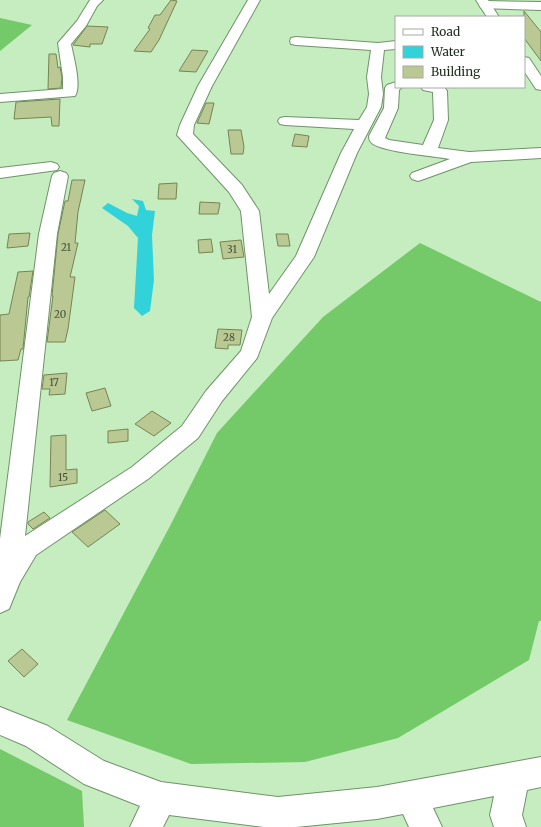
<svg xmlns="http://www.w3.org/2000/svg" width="541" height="827" viewBox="0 0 541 827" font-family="Merriweather,serif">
<rect width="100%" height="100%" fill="#c5edbf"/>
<g fill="#74c968">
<polygon points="0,18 32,25 0,51"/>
<polygon points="420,243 541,302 541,621 539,621 529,660 398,738 305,762 191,764 67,720 170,526 217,433 323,317"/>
<polygon points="0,749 82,791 84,827 0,827"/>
</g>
<polygon fill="#32d2db" points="132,199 143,201 146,210 155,211 152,235 154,280 150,311 142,316 134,308 138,238 128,226 102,208 108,203 127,213 137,216 139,206"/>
<g fill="#bac994" stroke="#768452">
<polygon points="171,0 177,1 159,40 151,52 134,51 150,29 148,28 155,15 160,15"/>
<polygon points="524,11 541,32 541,61 524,38"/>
<polygon points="87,26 108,27 102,44 90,44 90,47 73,45"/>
<polygon points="192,50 208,51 196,72 179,71"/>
<polygon points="49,54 56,54 58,68 60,67 62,77 61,88 48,89"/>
<polygon points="60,99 59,126 52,126 51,117 14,119 16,102"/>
<polygon points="206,103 214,103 209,124 197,123"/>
<polygon points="228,130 241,130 244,147 243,154 231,154"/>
<polygon points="295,134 309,136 307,147 292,146"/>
<polygon points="72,180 85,180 78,212 75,243 78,243 70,277 75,277 68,329 65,342 47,342 53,296 52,296 58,234 65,201 68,201"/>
<polygon points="177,183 176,199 158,199 159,184"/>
<polygon points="200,202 220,203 218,214 199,214"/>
<polygon points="30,233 28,246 7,248 9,234"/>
<polygon points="276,234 288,234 290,246 278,246"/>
<polygon points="211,239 213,252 199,253 198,240"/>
<polygon points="241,240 244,257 223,259 220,242"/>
<polygon points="33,271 29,297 28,297 23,349 21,349 18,360 0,361 0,315 9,314 18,272"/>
<polygon points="218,329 242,330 240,345 228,345 228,349 215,348"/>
<polygon points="67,373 65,394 49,395 50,389 42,389 44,375"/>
<polygon points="105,388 111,406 92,411 86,393"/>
<polygon points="152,411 171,423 154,436 135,424"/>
<polygon points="128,429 128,441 108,443 108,431"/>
<polygon points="66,435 66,470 77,469 77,483 50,487 51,436"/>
<polygon points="105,510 120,524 88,547 72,532"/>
<polygon points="44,512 50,518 33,529 28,524 28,522"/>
<polygon points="22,649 38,664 24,677 8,661"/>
</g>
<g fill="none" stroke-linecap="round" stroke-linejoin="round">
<defs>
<g id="minor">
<path d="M90 0H103L97 6 86 26 71 44C73 55 82 86 75 96L0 102V94L63 89V77L58 43 77 21Z"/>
<polygon points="248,0 260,0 212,86 194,125 193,134 242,185 259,211 269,294 296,256 341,153 354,129 285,125 280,124 278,121 280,118 285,117 359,120 367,107 369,94 367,77 371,50 296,45 291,44 290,41 291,38 296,37 378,43 396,41 396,49 384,50 381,77 383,94 381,107 357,153 314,257 272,318 257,358 222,401 198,438 148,479 36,555 20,582 9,609 0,613 0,539 39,234 52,176 54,173 60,171 66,173 68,176 57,234 25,536 132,467 182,426 206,391 241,351 252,317 241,211 229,192 177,135 180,125 198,86"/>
<polygon points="485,1 541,2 541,10 481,8 479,5 481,2"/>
<path d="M396 82V87H402L399 90 398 108 385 138 389 140 423 145 434 120 433 92 423 90 421 87H444L447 91 448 120 438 148 469 152 541 148V158L471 162 424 179 418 181 412 179 410 176 412 173 450 159C433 156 385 152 373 144 370 142 369 140 369 136L384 108 385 88 387 85Z"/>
<polygon points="51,162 57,164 59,167 57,170 0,178 0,168"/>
<polygon points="0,707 48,726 104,761 161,782 278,797 377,787 541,757 541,787 527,790 522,815 526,827 494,827 490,815 494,796 433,808 442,827 409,827 403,814 377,819 296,827 264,827 169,815 163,827 130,827 140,806 84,784 26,746 0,735"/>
</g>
<g id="major">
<polygon points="476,0 488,0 499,17 487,17"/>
<polygon points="524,57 529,58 541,76 541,90 536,89 524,71"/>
</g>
</defs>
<use href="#minor" stroke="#6f9369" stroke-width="2"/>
<use href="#major" stroke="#6f9369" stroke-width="2"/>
<use href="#minor" fill="#fff" fill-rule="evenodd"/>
<use href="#major" fill="#fff" fill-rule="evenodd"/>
</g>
<g text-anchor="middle" stroke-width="3.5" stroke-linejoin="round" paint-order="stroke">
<g font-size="10" fill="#445238">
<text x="66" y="251">21</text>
<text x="232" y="253">31</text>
<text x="60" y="318">20</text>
<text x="229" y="341">28</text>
<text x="54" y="386">17</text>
<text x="63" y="481">15</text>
</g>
</g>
<rect x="395" y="16" width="130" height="72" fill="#ffffff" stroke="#a4aaa3"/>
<rect x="403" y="29" width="20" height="6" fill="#ffffff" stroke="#a4aaa3"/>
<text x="431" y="36" font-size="12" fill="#1c2b1a">Road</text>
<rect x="403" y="46" width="20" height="12" fill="#32d2db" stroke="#a4aaa3"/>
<text x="431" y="56" font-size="12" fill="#1c2b1a">Water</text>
<rect x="403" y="66" width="20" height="12" fill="#bac994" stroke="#a4aaa3"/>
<text x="431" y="76" font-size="12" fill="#1c2b1a">Building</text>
</svg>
